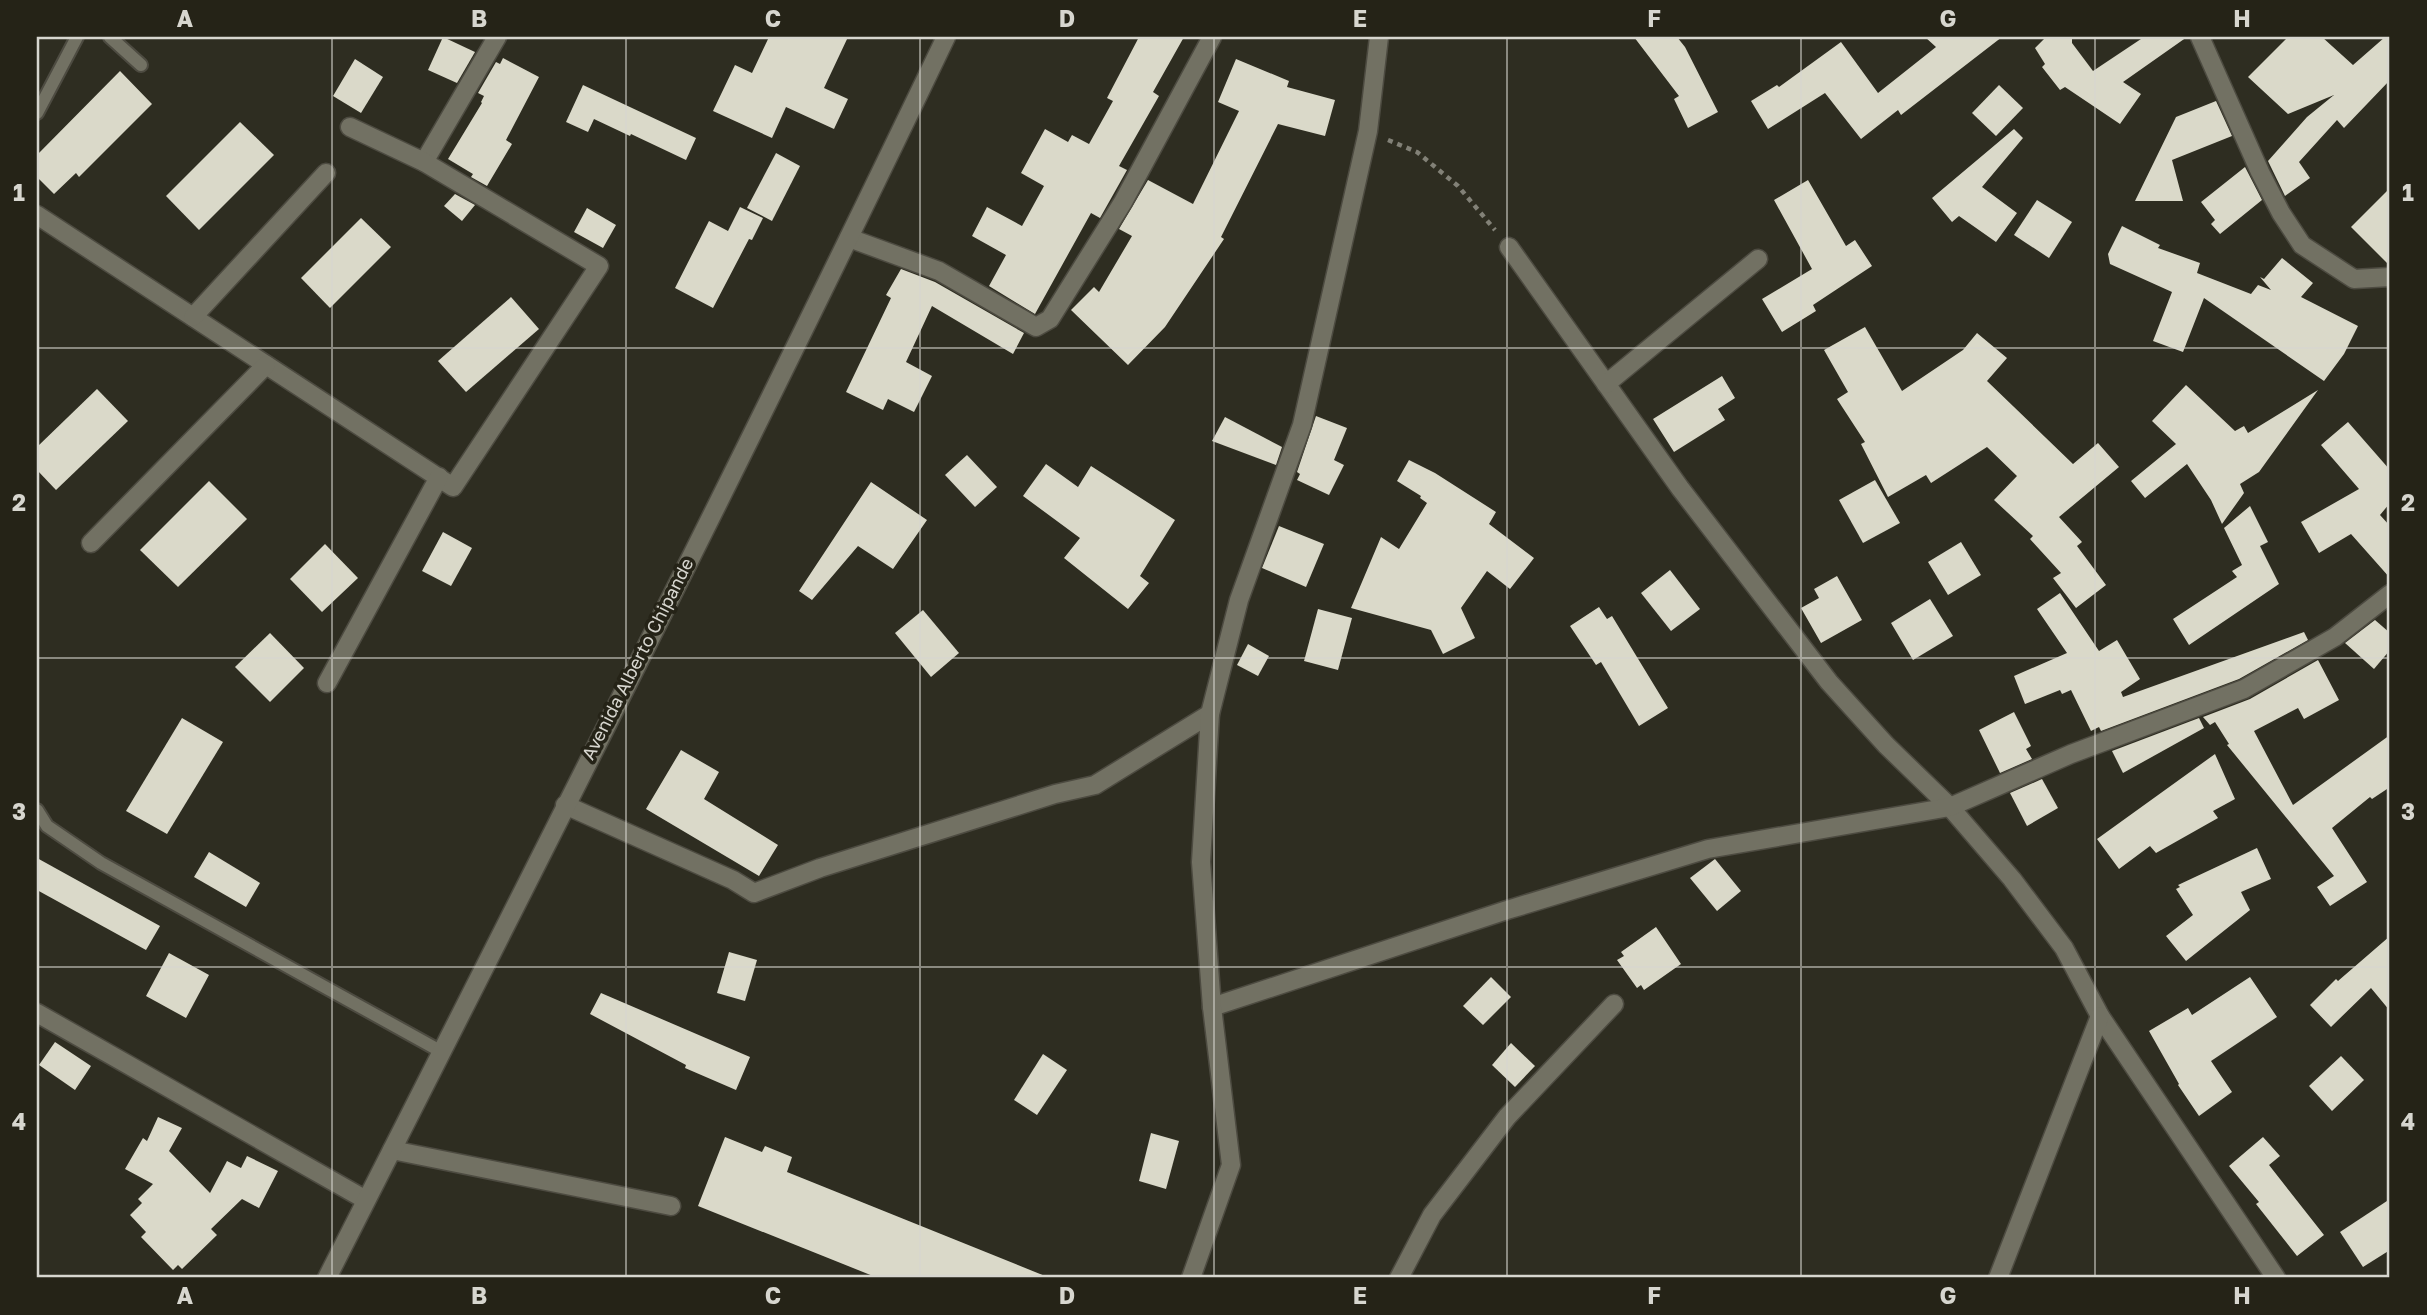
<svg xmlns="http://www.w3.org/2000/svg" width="2427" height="1315" viewBox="0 0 2427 1315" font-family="'Golos Text',sans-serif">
<rect width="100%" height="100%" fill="#2e2d21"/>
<g fill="#dad9c9">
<polygon points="443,37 475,52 457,83 428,70"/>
<polygon points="769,37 848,37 824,88 848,99 834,129 786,107 772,138 713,111 735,65 752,73"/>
<polygon points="1139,37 1184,37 1153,92 1159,96 1119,166 1127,170 1100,218 1091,213 1035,314 989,286 1006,255 972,236 987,207 1022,226 1044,186 1021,173 1045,129 1068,142 1072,135 1089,144 1113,101 1107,98"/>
<polygon points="1634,37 1677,37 1685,47 1718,112 1688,128 1674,99 1679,96"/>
<polygon points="1925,37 2002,37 1901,115 1898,110 1861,139 1825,93 1768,129 1751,101 1777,85 1779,87 1841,42 1878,93 1936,47"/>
<polygon points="2046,37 2072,37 2072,43 2093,71 2144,37 2187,37 2123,82 2141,94 2120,124 2065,87 2060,90 2042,67 2045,64 2035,48"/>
<polygon points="2288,37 2322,37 2353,65 2385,37 2390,37 2390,80 2344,128 2337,120 2299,162 2310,178 2285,196 2268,161 2307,117 2334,95 2288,114 2248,77"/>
<polygon points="503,58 539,77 506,140 512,144 487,186 471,177 473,174 448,159 482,103 481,102 484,96 478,93 496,62 500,64"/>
<polygon points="355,59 383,77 361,113 333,96"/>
<polygon points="1236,59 1289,81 1287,87 1335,100 1325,136 1278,124 1221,237 1224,239 1165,327 1128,365 1071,310 1094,287 1099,292 1132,236 1119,229 1148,180 1193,204 1239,111 1218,102"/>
<polygon points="120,71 152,104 79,177 76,173 54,194 37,177 37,155"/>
<polygon points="583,85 696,138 686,160 631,134 630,136 594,119 588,132 566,122"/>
<polygon points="1999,85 2023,108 1996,136 1972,113"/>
<polygon points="2216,101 2232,136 2172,160 2183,201 2135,201 2176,117"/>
<polygon points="240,122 274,155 199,230 166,196"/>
<polygon points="2014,129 2023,138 1982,187 2017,213 1996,242 1959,216 1952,222 1932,198"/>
<polygon points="776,153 800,166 772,221 747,208"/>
<polygon points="2245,167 2262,200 2220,234 2211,224 2215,220 2201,202"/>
<polygon points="1808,180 1846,246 1855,240 1872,266 1813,305 1816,311 1782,332 1762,299 1812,269 1774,200"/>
<polygon points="2390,188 2390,266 2351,227"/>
<polygon points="455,194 475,205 462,221 444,206"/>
<polygon points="2037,200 2072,222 2049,258 2014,235"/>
<polygon points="740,207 763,218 752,240 749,239 713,308 675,288 709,221 728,231"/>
<polygon points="587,208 616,225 603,248 574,232"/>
<polygon points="361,218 391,247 330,308 301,278"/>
<polygon points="2122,226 2160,245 2158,248 2200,263 2197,273 2251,294 2258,285 2271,290 2260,277 2264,279 2282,258 2313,283 2301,297 2358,326 2344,354 2324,381 2204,298 2183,352 2153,341 2172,292 2110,264 2108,254"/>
<polygon points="901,269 935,282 1024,333 1013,354 932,306 906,362 932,376 914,412 888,399 883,410 846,392 891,298 886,295"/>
<polygon points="511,297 539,329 466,392 438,361"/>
<polygon points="1865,327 1902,391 1963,350 1977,333 2007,358 1987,381 2073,464 2098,443 2119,467 2059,517 2082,542 2077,546 2106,585 2076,608 2053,578 2061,573 2030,539 2033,536 1994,500 2017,476 1987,447 1931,483 1926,475 1888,497 1861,444 1865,442 1837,399 1848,392 1824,350"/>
<polygon points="1722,376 1735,398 1718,409 1725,420 1674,452 1653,419"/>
<polygon points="2186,385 2235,431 2244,426 2248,433 2318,390 2259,472 2240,484 2244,493 2222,524 2211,500 2187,464 2145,498 2131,481 2176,444 2152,421"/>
<polygon points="97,389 128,421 56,490 37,470 37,447"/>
<polygon points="1316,416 1347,428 1334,460 1344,465 1329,495 1297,480 1300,474 1297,472"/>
<polygon points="1225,417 1282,447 1276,465 1212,441"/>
<polygon points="2348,422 2390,470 2390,503 2380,515 2390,526 2390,578 2351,534 2319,553 2301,522 2359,489 2321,445"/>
<polygon points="967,455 997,487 975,507 945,475"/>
<polygon points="1409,460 1435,473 1496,512 1489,524 1534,558 1510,589 1487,571 1461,608 1475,638 1443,654 1431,630 1351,608 1381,537 1399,549 1427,503 1420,498 1421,496 1397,481"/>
<polygon points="1046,464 1078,487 1091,466 1175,520 1140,576 1149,583 1128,609 1064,558 1080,538 1023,496"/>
<polygon points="1875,480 1900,523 1863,543 1839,500"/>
<polygon points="209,481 247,519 178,587 140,550"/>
<polygon points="871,482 927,520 893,569 858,546 812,600 799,591"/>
<polygon points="2250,506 2268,542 2260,546 2279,584 2189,645 2173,619 2237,577 2232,571 2242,565 2224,528"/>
<polygon points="1279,526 1324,544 1306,587 1262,568"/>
<polygon points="443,532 472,548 451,586 422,571"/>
<polygon points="1961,542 1981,575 1948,595 1928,562"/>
<polygon points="325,544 358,578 322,612 290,579"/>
<polygon points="1670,570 1700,609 1671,631 1641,593"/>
<polygon points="1837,576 1862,620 1821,643 1801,608 1819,598 1814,589"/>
<polygon points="2060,593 2099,651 2117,640 2140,679 2121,692 2123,697 2304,632 2308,640 2239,679 2101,731 2099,727 2091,731 2071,690 2062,694 2060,690 2025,704 2014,676 2067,653 2037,609"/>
<polygon points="1930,599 1953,636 1913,660 1891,623"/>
<polygon points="1599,607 1607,619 1612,616 1668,708 1639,726 1601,662 1596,665 1570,626"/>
<polygon points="1318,609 1352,618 1338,670 1304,661"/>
<polygon points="923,610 959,653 931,677 895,633"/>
<polygon points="2375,620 2390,633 2390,650 2374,669 2345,643"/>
<polygon points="270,633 304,668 270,702 235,667"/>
<polygon points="1248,644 1269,656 1258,676 1237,665"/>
<polygon points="2318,660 2339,700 2304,719 2298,708 2254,731 2293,805 2390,735 2390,787 2372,799 2370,797 2332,828 2367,882 2330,906 2317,887 2334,876 2227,745 2229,744 2215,722 2210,725 2203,717 2250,699"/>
<polygon points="2014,712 2031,746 2026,749 2032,759 2000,773 1979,730"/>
<polygon points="182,718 223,742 167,834 126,811"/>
<polygon points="2199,718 2204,728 2123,773 2112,751"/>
<polygon points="681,750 719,772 704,799 778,845 759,876 646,809"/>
<polygon points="2215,754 2235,799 2213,811 2218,818 2156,853 2150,846 2119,869 2097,839"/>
<polygon points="2042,779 2058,808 2027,826 2010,793"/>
<polygon points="2257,848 2271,879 2241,892 2250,910 2186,961 2166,936 2193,915 2176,889 2180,887 2178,885"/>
<polygon points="209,852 260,883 246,907 194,877"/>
<polygon points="37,858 160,926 146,950 37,890"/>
<polygon points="1715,859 1741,891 1717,911 1690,878"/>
<polygon points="1656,927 1681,964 1644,990 1641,985 1637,988 1617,960 1624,956 1621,952"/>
<polygon points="2390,936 2390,1011 2371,988 2331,1027 2310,1005 2336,979 2338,981"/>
<polygon points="729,952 757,960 745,1001 717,993"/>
<polygon points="169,953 209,975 186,1018 146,996"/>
<polygon points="1491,977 1511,997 1483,1025 1463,1006"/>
<polygon points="2250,977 2277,1017 2211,1061 2232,1092 2199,1116 2178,1085 2179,1084 2149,1031 2188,1008 2192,1015"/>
<polygon points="601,993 750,1057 736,1090 685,1068 686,1065 590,1014"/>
<polygon points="55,1042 91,1066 75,1090 39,1065"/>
<polygon points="1511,1043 1535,1066 1515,1087 1492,1065"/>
<polygon points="1043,1054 1067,1070 1037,1115 1014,1100"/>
<polygon points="2341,1056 2364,1080 2332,1111 2309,1086"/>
<polygon points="158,1117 182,1128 169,1151 210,1193 227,1161 241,1168 247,1156 278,1171 259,1208 242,1199 211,1229 217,1235 182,1269 178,1265 173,1270 141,1237 146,1232 130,1215 142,1203 138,1199 153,1184 125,1169 143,1138 147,1141"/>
<polygon points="1151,1133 1179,1141 1166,1189 1139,1181"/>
<polygon points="725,1137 762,1152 765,1146 792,1157 787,1172 1050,1278 878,1278 698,1206"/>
<polygon points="2263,1137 2280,1156 2269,1165 2324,1235 2297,1256 2256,1204 2259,1202 2229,1166"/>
<polygon points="2390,1199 2390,1250 2363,1267 2340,1232"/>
</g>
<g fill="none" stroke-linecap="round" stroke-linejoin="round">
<defs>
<g id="service">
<polyline points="110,37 141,65"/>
<polyline points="37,113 77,37"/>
<polyline points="37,810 47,826 101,863 442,1052"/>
</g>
<g id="minor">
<polyline points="2200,37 2260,172 2281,213 2302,245 2354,279 2390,277"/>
<polyline points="424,162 497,37"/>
<polyline points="37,215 453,487 599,266 424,162 350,127"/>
<polyline points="849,238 939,271 1036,327 1050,319 1123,202 1212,37"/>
<polyline points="1509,247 1680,488 1829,682 1886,745 1950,807 2012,879 2064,948 2100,1016 2276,1278"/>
<polyline points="193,317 326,173"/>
<polyline points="1606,384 1758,259"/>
<polyline points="91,543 266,365"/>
<polyline points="327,683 439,477"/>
<polyline points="565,805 733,880 754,893 820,868 1055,794 1095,785 1210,714"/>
<polyline points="1212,1007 1507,910 1708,849 1950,807 2071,754 2244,689 2335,637 2390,594"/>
<polyline points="37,1013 366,1200"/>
<polyline points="392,1150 671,1206"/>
<polyline points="1191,1278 1231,1165 1212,1007 1201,862 1210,714 1239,600 1302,425 1368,131 1379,37"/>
<polyline points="1399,1278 1432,1215 1507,1117 1614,1004"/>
<polyline points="1998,1278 2100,1016"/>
</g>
<path id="secondary" d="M327 1278C536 866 746 454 946 37"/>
</defs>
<use href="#service" stroke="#4d4b41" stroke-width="16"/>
<use href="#minor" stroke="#4d4b41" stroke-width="21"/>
<use href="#secondary" stroke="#4d4b41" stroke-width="21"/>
<polyline stroke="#828177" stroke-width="4.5" stroke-dasharray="5 5" stroke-linecap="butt" points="1388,140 1417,152 1458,186 1495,230"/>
<use href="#service" stroke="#727163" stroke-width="12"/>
<use href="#minor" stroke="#727163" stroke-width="18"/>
<use href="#secondary" stroke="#727163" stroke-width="18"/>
</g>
<path fill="none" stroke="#d7d6cf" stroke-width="2" stroke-opacity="0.55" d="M332 37V1278M626 37V1278M920 37V1278M1214 37V1278M1507 37V1278M1801 37V1278M2095 37V1278M37 348H2390M37 658H2390M37 967H2390"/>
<g text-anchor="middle" stroke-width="7" stroke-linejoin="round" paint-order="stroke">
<g font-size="18" fill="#d7d6cf" stroke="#252317">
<text transform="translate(638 659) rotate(-63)" y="6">Avenida Alberto Chipande</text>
</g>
</g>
<rect width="2427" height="1315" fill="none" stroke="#252317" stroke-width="77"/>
<rect x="38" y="38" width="2350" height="1238" fill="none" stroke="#d7d6cf" stroke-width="2.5"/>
<g font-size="23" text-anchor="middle" font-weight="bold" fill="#d7d6cf">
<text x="185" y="27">A</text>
<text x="479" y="27">B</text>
<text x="773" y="27">C</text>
<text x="1067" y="27">D</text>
<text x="1360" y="27">E</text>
<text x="1654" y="27">F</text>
<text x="1948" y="27">G</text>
<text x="2242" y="27">H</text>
<text x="19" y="201">1</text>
<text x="2408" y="201">1</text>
<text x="19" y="511">2</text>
<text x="2408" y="511">2</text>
<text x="19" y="820">3</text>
<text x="2408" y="820">3</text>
<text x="19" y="1130">4</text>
<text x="2408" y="1130">4</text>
<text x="185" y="1304">A</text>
<text x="479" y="1304">B</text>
<text x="773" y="1304">C</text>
<text x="1067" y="1304">D</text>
<text x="1360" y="1304">E</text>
<text x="1654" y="1304">F</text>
<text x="1948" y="1304">G</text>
<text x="2242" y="1304">H</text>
</g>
</svg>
